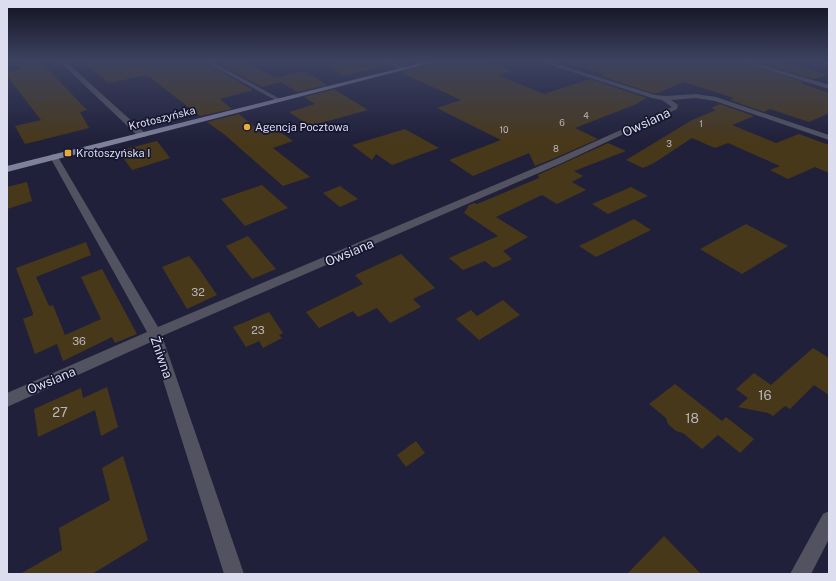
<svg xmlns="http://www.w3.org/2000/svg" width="836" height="581" viewBox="0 0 836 581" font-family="'Public Sans',sans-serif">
<rect width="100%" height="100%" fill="#20203a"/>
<g fill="#48381a">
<polygon points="39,60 87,110 80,112 89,128 25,144 15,126 41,120 7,76 7,72 21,69 18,65 20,65 18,63"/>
<polygon points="81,60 201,60 253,90 220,99 232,109 200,116 147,75 109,83"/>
<polygon points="212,60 241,60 276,78 305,71 327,85 297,92 281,82 262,87"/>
<polygon points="348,60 377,60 394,68 386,66 343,76 326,65"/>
<polygon points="389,60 427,60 403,66"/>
<polygon points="443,60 482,60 512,71 498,75 544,94 590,79 647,98 637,103 639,103 575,128 598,139 555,158 535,166 529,153 473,176 449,160 501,140 437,108 461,100 400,72 442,61"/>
<polygon points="568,60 736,60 803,82 800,83 829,93 829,113 809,122 770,109 764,112 730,100 734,98 684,82 655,94 600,76 604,75 567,63"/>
<polygon points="750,60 777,60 828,75 814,79"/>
<polygon points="334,89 368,110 310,126 289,112 315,104 304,97"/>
<polygon points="720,104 754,116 732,125 776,143 799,134 829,145 829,173 815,167 788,179 770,170 780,166 728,143 715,148 692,138 654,163 643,168 626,160 692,120 716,110 711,108"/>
<polygon points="239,114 256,128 270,125 293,141 273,148 310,177 283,186 225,135 207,122"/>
<polygon points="405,129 439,148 392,165 376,154 372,160 352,145"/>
<polygon points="157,141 170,158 132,170 118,151"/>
<polygon points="608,143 626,151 574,171 583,176 572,182 586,190 557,204 542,195 496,217 528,237 503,251 512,259 496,267 492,267 485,261 463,270 449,258 498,236 464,213 469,205 474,203 477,204 539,178 538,175"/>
<polygon points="27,182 32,201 7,209 7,187"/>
<polygon points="262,185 288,208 245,226 221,199"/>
<polygon points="340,186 358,199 340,207 323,193"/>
<polygon points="631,187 648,196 608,214 592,204"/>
<polygon points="634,219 651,230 596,257 579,246"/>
<polygon points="746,224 788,246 742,274 700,249"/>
<polygon points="248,236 276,269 252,279 226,246"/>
<polygon points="86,242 91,255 36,277 49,306 53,305 65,335 101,319 81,277 102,269 137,334 115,343 112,337 63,361 57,344 35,354 23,319 33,315 33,313 16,268"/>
<polygon points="401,254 435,288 413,299 421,307 390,323 377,308 358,317 353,311 319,328 306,312 363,284 355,275"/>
<polygon points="189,256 197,266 217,295 187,309 162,267"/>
<polygon points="503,300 520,315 479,340 456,319 471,310 477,316"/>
<polygon points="269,312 283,333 279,335 282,338 263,348 259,341 246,347 233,327"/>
<polygon points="813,348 829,358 829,395 814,385 790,409 785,406 773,416 768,413 738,407 748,398 736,389 754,373 771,385"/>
<polygon points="675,384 722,421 726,417 754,439 740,453 718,435 702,449 683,433 676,431 668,424 666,418 649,404"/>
<polygon points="107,387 118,427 101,436 95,410 38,437 34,409 81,388 83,398"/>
<polygon points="416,441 425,453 406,467 397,455"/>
<polygon points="123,456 148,540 92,574 20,574 62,550 59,528 110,500 102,468"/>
<polygon points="664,536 701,574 627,574"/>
</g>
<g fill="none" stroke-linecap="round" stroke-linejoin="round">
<g fill="#525260" fill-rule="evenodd">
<polygon points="58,60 64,60 145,133 145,137 139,137"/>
<polygon points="202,60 209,60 282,100 277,101"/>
<polygon points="378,60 386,60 407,69 402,70"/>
<polygon points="536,60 544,60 655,95 666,96 696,94 716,97 829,135 829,140 715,101 696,98 671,100 678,105 677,109 562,163 162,336 244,574 224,574 151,342 7,407 7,393 147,332 50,157 51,155 54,154 58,157 158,327 556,159 672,107 662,100 652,98"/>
<polygon points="737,60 745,60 829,85 829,89"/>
<polygon points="829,511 829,539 811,574 790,574 823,514"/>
</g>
<polygon fill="#7f809c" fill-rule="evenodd" points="433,60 442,60 7,172 7,166"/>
</g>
<linearGradient id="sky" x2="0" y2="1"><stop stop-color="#121220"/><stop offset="0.43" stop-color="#3c4260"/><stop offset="1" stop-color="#3c4260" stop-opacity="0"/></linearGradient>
<rect width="836" height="141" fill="url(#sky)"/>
<g fill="#e6ad36" stroke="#171630" stroke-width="1.5">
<circle cx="247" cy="127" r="4"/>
<rect x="64" y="149" width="8" height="8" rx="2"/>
</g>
<g text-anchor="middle" stroke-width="3.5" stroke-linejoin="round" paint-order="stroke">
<g font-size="9" fill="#b7b4ba">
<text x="586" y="119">4</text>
<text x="562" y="126">6</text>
<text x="701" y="127">1</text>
<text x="504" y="133">10</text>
<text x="669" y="147">3</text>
<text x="556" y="152">8</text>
</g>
<g font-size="11" fill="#dcddef" stroke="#171630">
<text transform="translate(162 118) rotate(-14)" y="4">Krotoszyńska</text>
</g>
<g font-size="11" fill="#dcddef" stroke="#171630" text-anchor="start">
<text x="255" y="131">Agencja Pocztowa</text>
<text x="76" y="157">Krotoszyńska I</text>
</g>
<g font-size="11" fill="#b7b4ba">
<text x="198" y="296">32</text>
<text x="258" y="334">23</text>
<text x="79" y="345">36</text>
</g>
<g font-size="13" fill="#dcddef" stroke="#171630">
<text transform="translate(646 122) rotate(-25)" y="5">Owsiana</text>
<text transform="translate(349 252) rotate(-23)" y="5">Owsiana</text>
<text transform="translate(162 357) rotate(71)" y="5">Żniwna</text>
<text transform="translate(51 380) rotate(-23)" y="5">Owsiana</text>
</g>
<g font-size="13" fill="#b7b4ba">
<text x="765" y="400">16</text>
<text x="60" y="417">27</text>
<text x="692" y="423">18</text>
</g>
</g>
<rect width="836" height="581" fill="none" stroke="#dcddef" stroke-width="16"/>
</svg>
